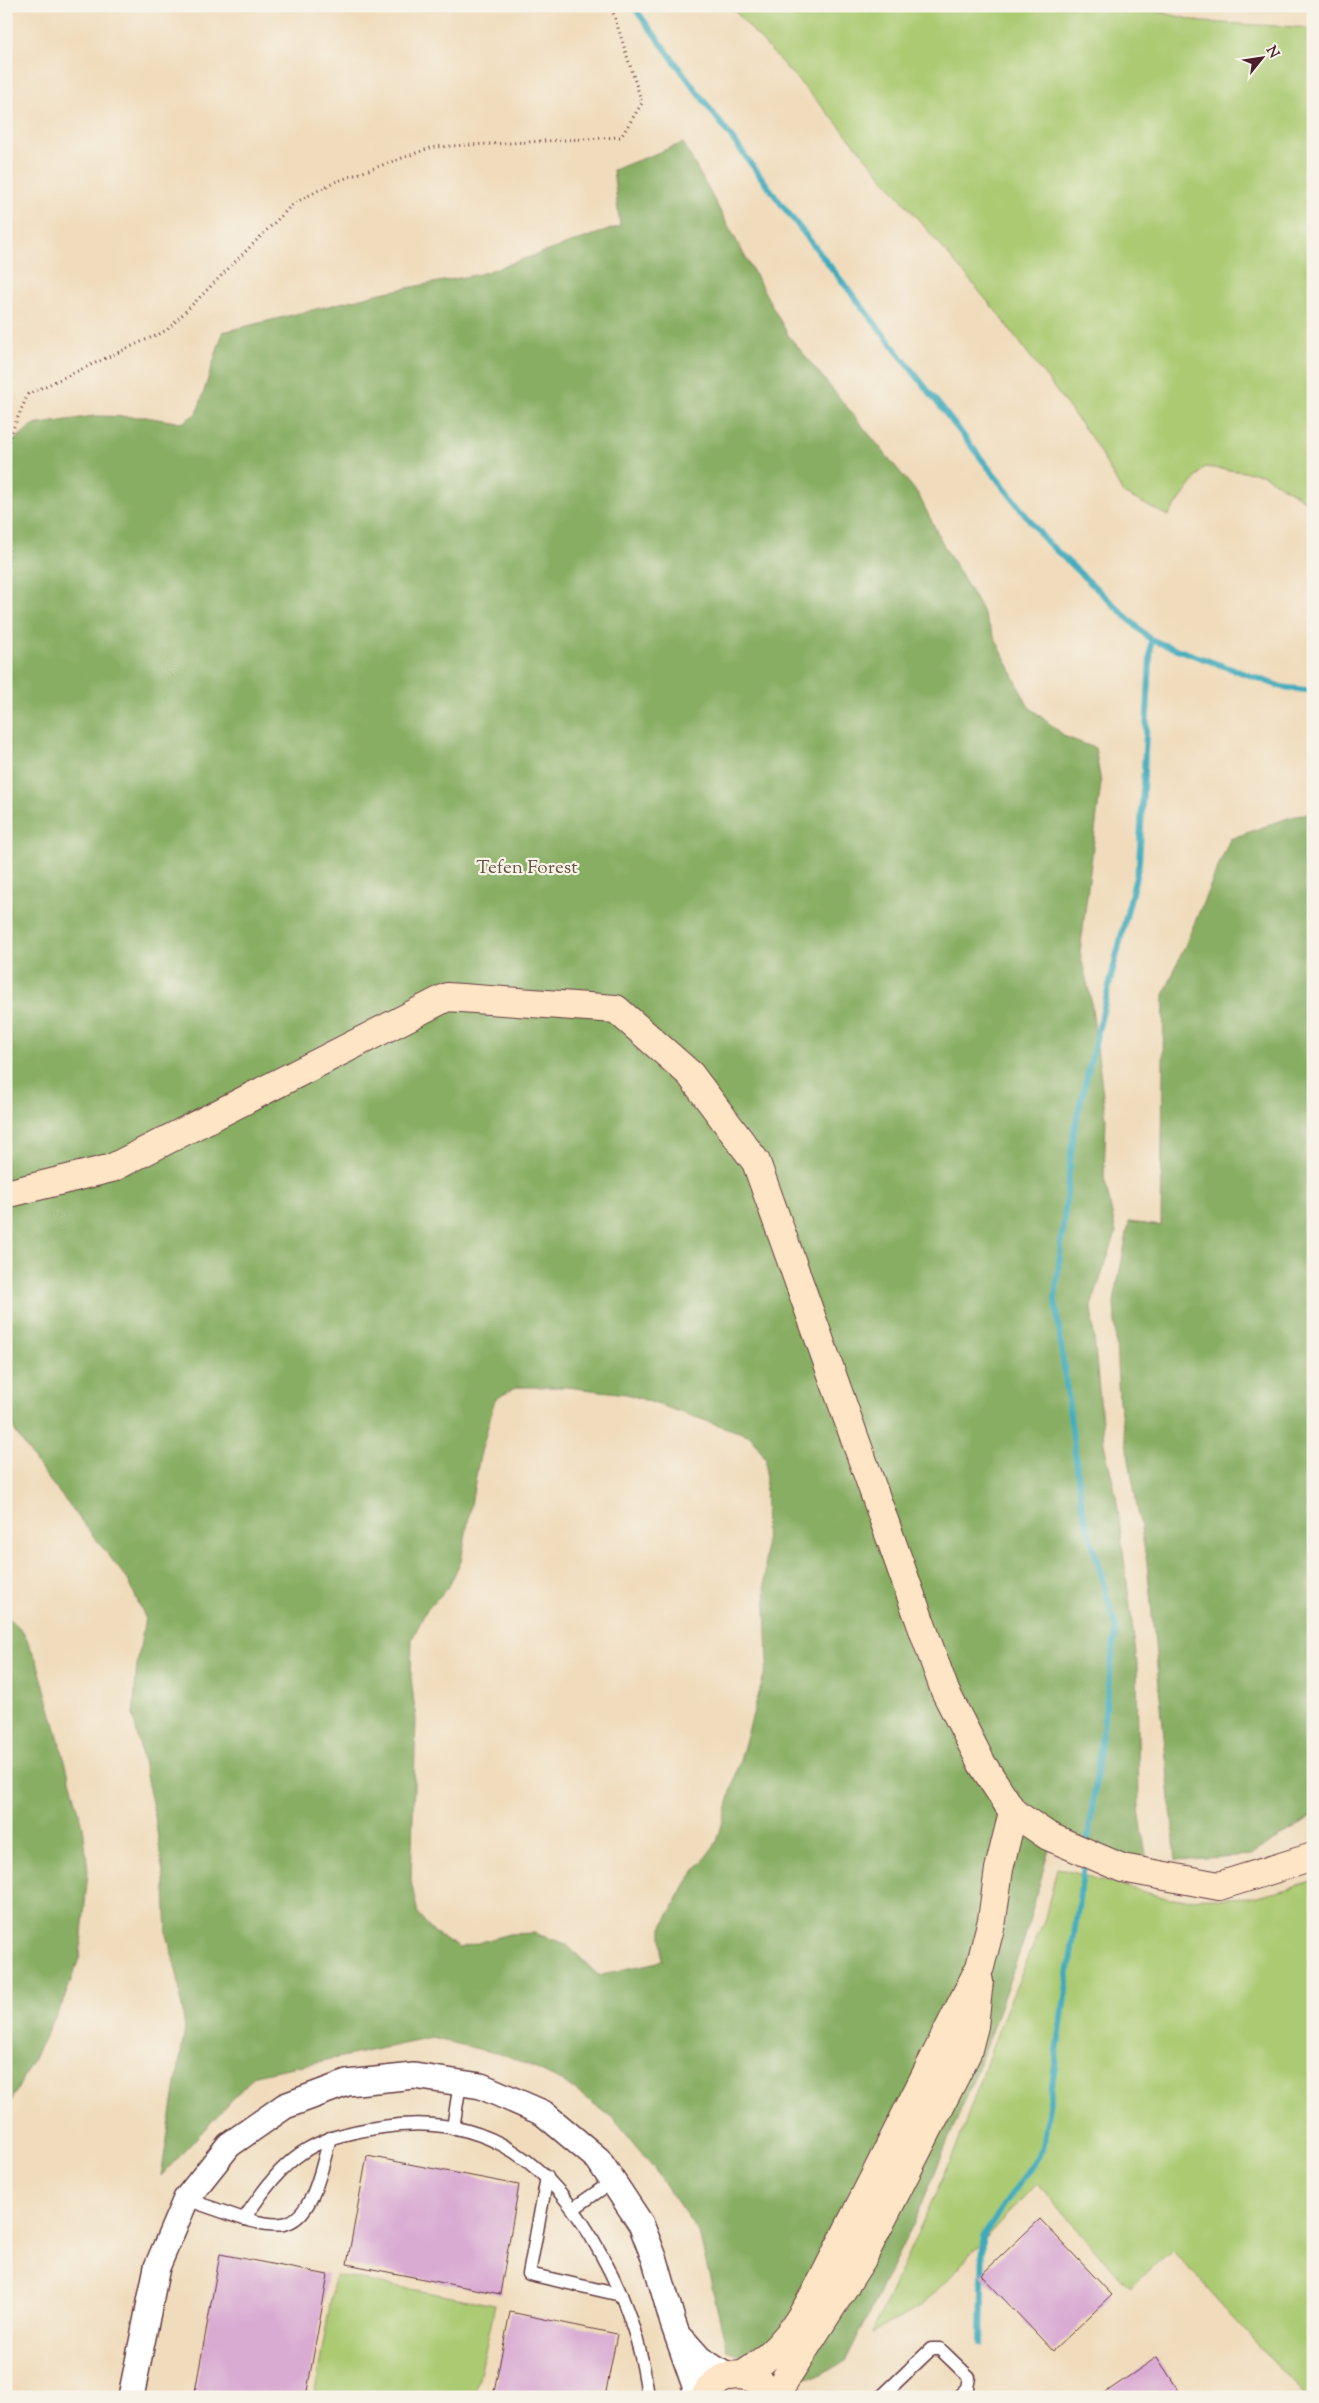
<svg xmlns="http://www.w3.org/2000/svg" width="1319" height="2403" viewBox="0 0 1319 2403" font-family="'Sorts Mill Goudy',serif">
<rect width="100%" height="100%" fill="#f7f3e8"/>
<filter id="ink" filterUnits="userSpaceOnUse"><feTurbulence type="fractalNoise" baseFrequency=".02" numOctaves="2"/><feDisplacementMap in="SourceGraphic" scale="10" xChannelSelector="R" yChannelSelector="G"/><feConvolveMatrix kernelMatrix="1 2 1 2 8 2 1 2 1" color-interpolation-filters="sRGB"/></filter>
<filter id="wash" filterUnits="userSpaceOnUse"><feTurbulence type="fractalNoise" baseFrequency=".0096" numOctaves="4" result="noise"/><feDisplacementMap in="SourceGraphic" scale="20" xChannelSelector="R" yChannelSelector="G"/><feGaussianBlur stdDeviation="1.12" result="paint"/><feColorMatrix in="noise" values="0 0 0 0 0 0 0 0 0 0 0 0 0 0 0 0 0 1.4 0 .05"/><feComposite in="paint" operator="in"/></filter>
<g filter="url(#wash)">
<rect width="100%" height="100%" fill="#f0dcbc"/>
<g fill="#abca72" stroke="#7a744e">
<polygon points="730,6 1133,6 1202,22 1313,28 1313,505 1262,474 1204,467 1168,516 1123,493 1093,440 1000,316 836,122"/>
<polygon points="1057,1868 1170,1899 1258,1897 1313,1882 1313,2397 1305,2397 1172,2250 1129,2288 1037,2184 923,2305 872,2333 957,2146 1000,2025 1045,1918"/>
<polygon points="335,2275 495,2305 475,2397 314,2397"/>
</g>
<g fill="#88ae64" stroke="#696648" fill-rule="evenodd">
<path d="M683 143 788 335 918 494 945 548 980 607 1028 706 1066 737 1095 748 1101 783 1080 952 1091 1000 1106 1119 1104 1176 1116 1233 1091 1306 1104 1443 1116 1495 1137 1663 1139 1809 1149 1877 1055 1827 1024 1940 976 2073 916 2218 846 2360 820 2376 801 2377 727 2350 699 2233 653 2167 613 2118 564 2082 508 2056 432 2038 255 2075 161 2176 185 2029 178 1978 167 1934 165 1887 155 1817 133 1715 137 1665 145 1617 128 1580 39 1467 15 1431 6 1407V447L33 425 94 416 146 417 182 423 197 413 223 332 381 293 480 274 620 226 613 170ZM517 1387H566L627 1394 751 1436 766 1459 765 1582 768 1661 717 1842 686 1883 662 1928V1961L598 1975 566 1944 534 1933 509 1934 460 1948 434 1933 418 1914 411 1881 416 1719 411 1678 412 1639 427 1609 448 1588 461 1561 479 1460 495 1399Z"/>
<polygon points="1313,812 1313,1816 1251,1855 1176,1860 1147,1563 1119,1402 1114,1302 1129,1222 1161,1226 1164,995 1230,839 1288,818"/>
<polygon points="6,1616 23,1632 37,1661 83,1826 88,1871 80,1956 63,2002 6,2111"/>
</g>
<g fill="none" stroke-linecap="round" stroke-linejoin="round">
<g stroke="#3caabb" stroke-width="6">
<polyline points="633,6 782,205 1046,541 1151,640 1282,687 1313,691"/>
<polyline points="1087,1847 1116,1628 1082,1507 1055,1299 1074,1129 1139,864 1151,640"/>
<polyline points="981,2344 983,2237 1043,2148 1085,1859"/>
</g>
</g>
<g id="blocks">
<g fill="#d9abd3">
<polygon points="367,2156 519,2185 500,2294 347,2264"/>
<polygon points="1040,2219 1112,2295 1053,2351 981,2275"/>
<polygon points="220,2254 328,2275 306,2397 194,2397"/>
<polygon points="510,2312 617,2334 605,2397 493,2397"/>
<polygon points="1157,2357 1183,2397 1099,2397"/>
</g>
</g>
</g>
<g filter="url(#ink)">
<use href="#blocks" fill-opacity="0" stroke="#633b41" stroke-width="1"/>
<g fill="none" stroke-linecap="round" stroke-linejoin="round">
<defs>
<g id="service">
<polyline points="453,2128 460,2083"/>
<polyline points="547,2177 529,2274 621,2295"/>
<path d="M186 2199 244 2219C286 2156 307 2138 382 2127 488 2111 554 2166 601 2254 626 2299 642 2345 648 2397"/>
<polyline points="574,2208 613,2181"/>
<path d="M244 2219C257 2222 270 2226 283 2224 314 2219 322 2164 330 2138"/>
<polyline points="881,2397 931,2349 940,2349 969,2377 967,2388 958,2397"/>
</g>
<g id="minor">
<polyline points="683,2340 700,2359 727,2376"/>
<polyline points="131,2397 157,2267 186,2199 229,2145 285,2106 347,2083 414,2076 481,2086 543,2113 598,2159 641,2224 655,2260 673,2323 699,2397"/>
</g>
<g id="secondary">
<polyline points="6,1194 112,1168 447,997 616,1009 690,1074 756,1162 945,1691 982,1764 1013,1812 1048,1836 1122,1868 1219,1886 1313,1857"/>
<path d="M743 2375C784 2349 799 2322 822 2281L980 1967 992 1920 999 1869 1013 1812"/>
<path d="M705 2397C716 2375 738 2370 759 2381"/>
<polyline points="778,2397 784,2381 862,2259 967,2053 974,2026 979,1981"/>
</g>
</defs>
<use href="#service" stroke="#633b41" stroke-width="15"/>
<use href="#minor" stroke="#633b41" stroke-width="28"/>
<use href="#secondary" stroke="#633b41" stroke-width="30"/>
<polyline stroke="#633b41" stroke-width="3" stroke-dasharray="1 4" stroke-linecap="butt" points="6,736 9,438 28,394 167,330 293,204 332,183 433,147 621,137 642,103 611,6"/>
<use href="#service" stroke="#fff" stroke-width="12"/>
<use href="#minor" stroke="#fff" stroke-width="25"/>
<use href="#secondary" stroke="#fde5c5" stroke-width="28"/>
</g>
</g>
<g text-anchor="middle" stroke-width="4.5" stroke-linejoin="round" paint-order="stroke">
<g font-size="19" fill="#675240" stroke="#f7f3e8">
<text x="527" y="873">Tefen Forest</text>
</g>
</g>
<rect width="1319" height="2403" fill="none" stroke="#f7f3e8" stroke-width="25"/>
<g transform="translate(1262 58) rotate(60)" stroke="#f7f3e8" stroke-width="4" paint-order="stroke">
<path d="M0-4L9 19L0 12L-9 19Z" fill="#4a1f2b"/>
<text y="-8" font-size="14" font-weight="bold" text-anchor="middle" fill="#4a1f2b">N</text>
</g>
</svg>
